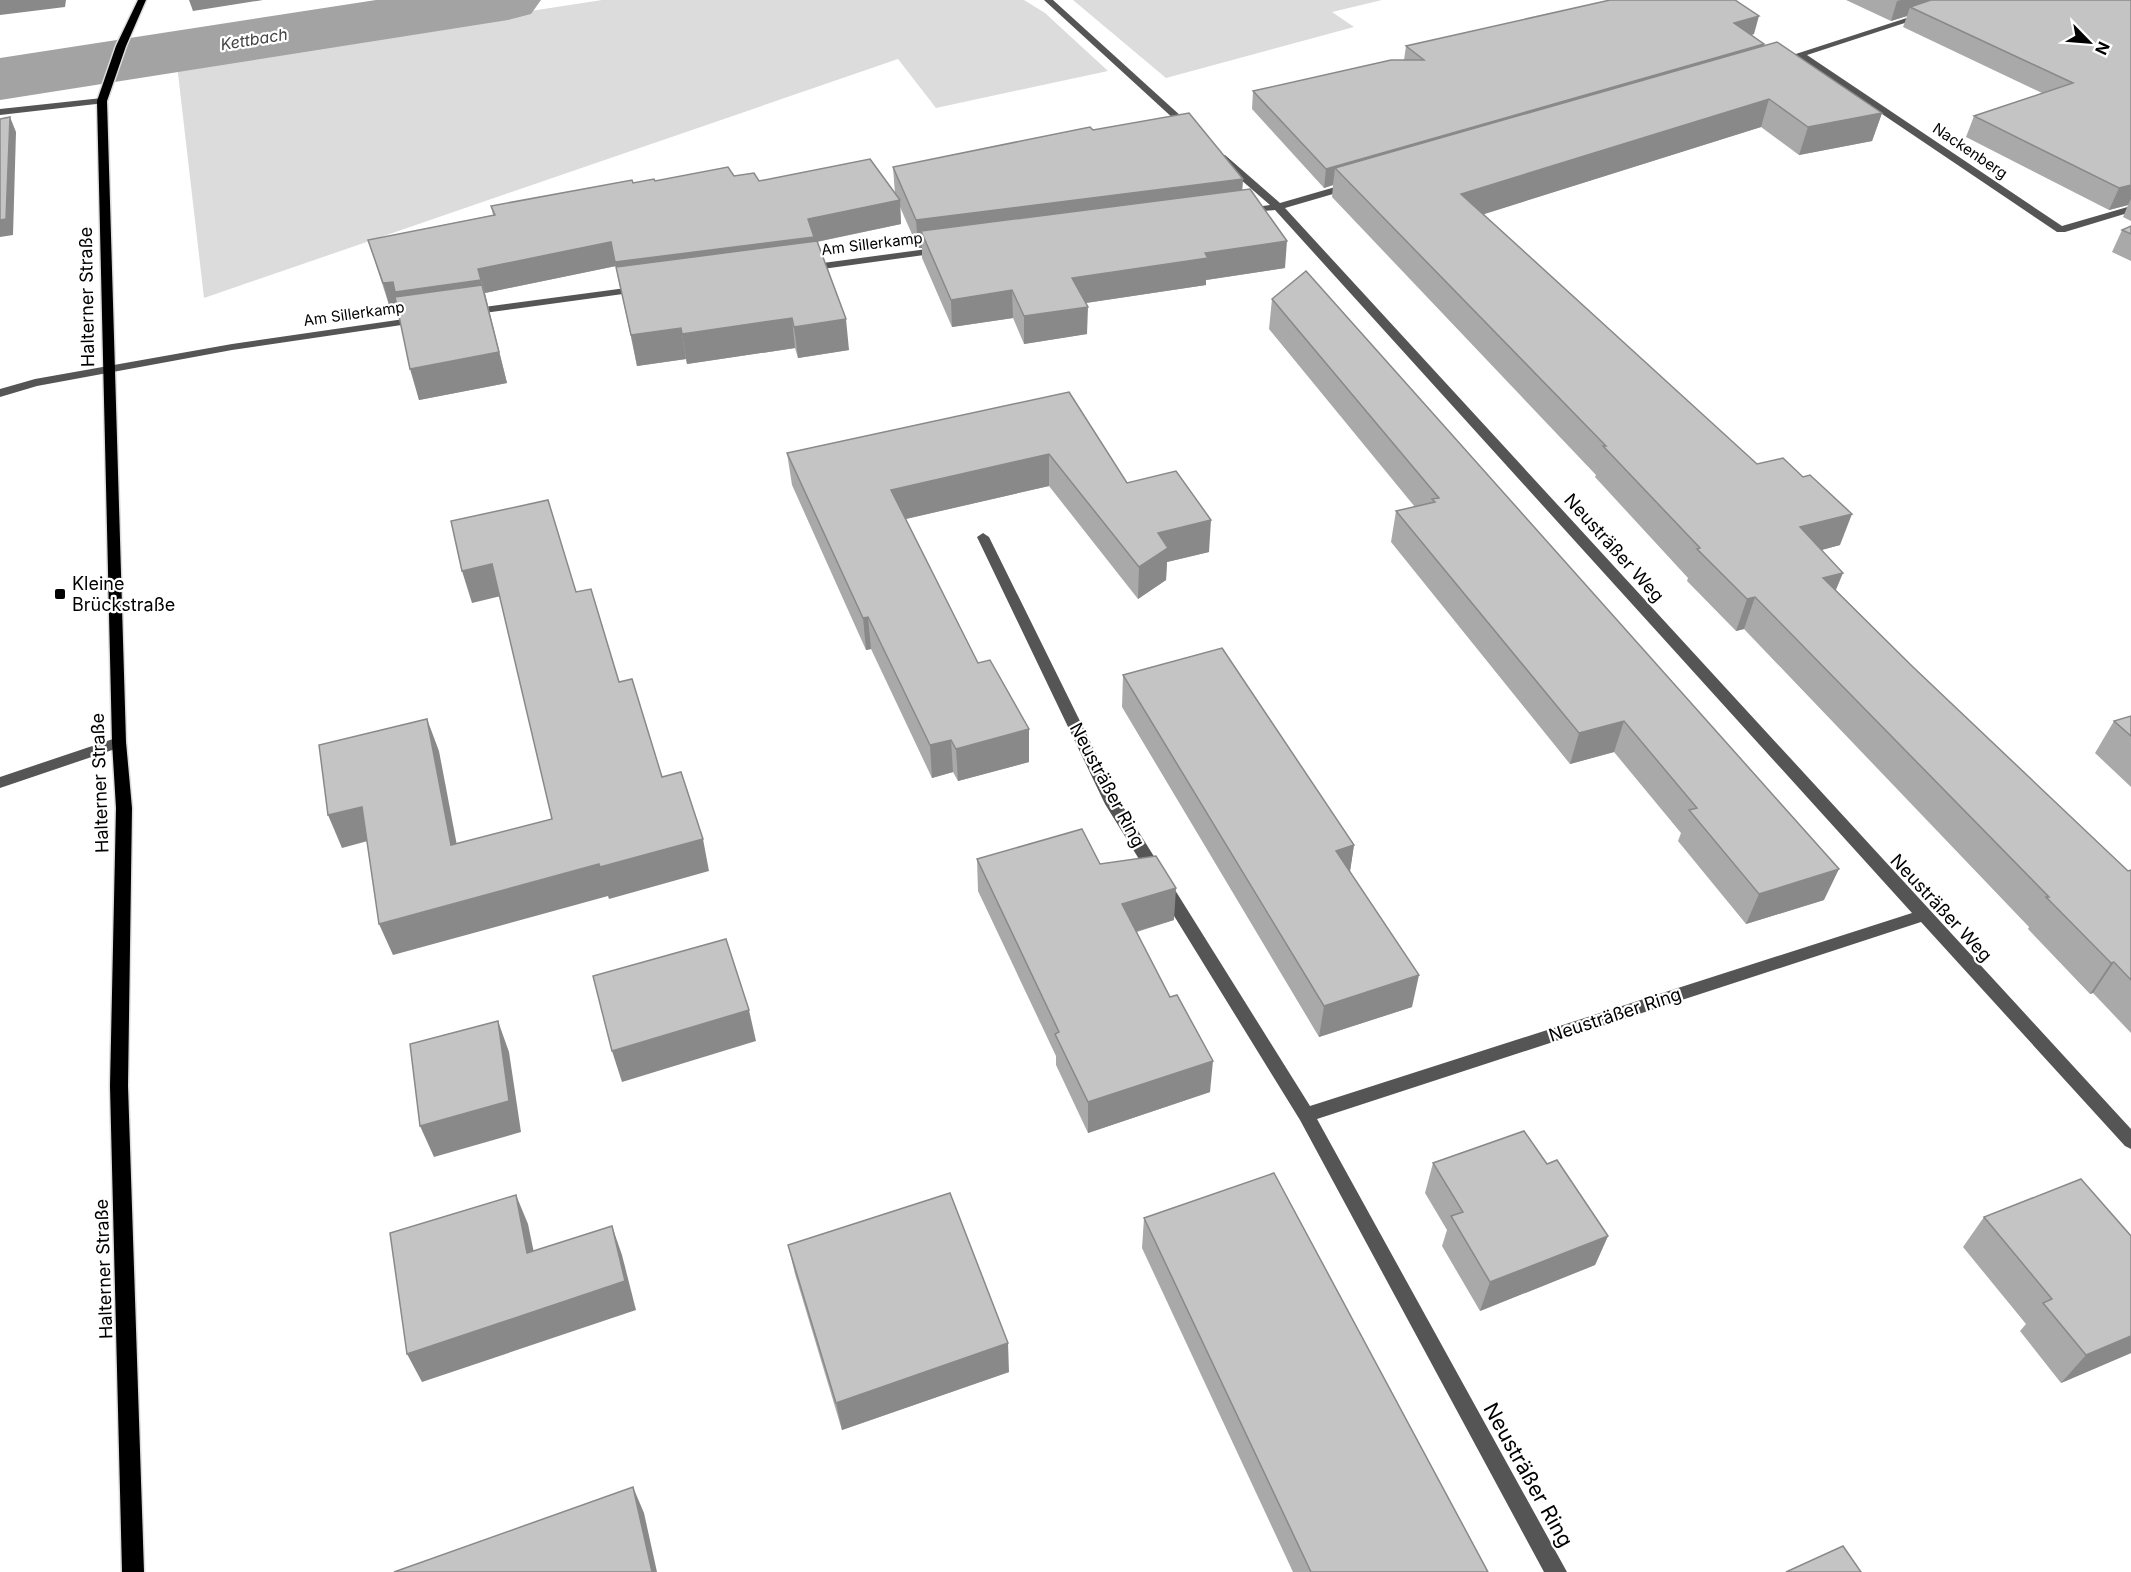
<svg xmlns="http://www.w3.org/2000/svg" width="2131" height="1572" viewBox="0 0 2131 1572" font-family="Inter,sans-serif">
<rect width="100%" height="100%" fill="#fff"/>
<g fill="#dcdcdc">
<polygon points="602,0 1024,0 1045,13 1108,71 936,108 898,59 204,298 177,65"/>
<polygon points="1073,0 1382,0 1332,12 1354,27 1166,78"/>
</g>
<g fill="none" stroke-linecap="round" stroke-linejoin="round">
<polygon fill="#a3a3a3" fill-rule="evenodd" points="376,0 541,0 531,14 508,20 0,100 0,58"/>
<defs>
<polygon id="major" points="138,0 146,0 126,46 107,101 126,742 132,808 128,1086 144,1572 122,1572 110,1086 116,808 112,742 97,101 116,46"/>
</defs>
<use href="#major" stroke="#dbdbdb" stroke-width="3"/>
<g fill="#555" fill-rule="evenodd">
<polygon points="1044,0 1053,0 1193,127 1193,131 1187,131"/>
<polygon points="1919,14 1926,16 1807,55 2062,226 2131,206 2131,212 2065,232 2057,232 1799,58 1779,64 1774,61"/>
<polygon points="102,98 107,101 105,103 0,115 0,109"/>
<polygon points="1217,155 1225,155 1280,203 1349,183 1357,183 1357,187 1285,208 2131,1129 2131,1149 2125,1146 1921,922 1317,1119 1567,1572 1544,1572 1300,1120 1105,804 977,537 983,533 989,537 1120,802 1310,1106 1912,913 1275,210 1241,213 1241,209 1270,205 1217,159"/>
<polygon points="942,247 947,250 946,252 808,271 803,268 808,265"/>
<polygon points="641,286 645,287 645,291 469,315 463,312 469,309"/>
<polygon points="418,317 422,318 422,322 232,350 37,386 0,397 0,389 35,379 232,344"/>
<polygon points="119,737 124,738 126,742 124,746 0,788 0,777"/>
</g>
<use href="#major" fill="#000" fill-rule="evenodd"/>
</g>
<g fill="#a9a9a9">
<polygon points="1846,0 2131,0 2131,221 2123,217 2128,205 2109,210 1966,137 1974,116 2042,93 1903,27 1907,16 1891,21"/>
<polygon points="1754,34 1751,35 1764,44 1764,46 1882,113 1872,141 1799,155 1761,127 1483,214 1840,545 1821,550 1836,590 1913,667 2128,871 2131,870 2131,1033 2093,993 2090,994 2028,929 2029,927 1744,629 1736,631 1687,581 1688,578 1595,477 1596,475 1332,197 1333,185 1324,188 1252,109 1253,91 1404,60 1406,46"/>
<polygon points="1093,130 1243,179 1242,190 1285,268 1206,280 1206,285 1086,303 1087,334 1024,344 1013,318 952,327 922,258 922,248 918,248 900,207 901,224 817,242 849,350 798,358 795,348 687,364 686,359 637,366 616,266 485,293 507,383 419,400 397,307 390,308 368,240 493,215 491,206 633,183 655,181 734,176 759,181 895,194 893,167"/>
<polygon points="2131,226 2131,261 2112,252 2122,230"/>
<polygon points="1272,299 1824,900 1746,924 1678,841 1681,833 1614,752 1570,764 1391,542 1396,511 1415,507 1269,329"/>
<polygon points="1069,392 1127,483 1209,552 1167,562 1166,580 1138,599 1049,486 905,519 978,663 1029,729 1029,762 958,781 953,772 932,778 871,649 866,650 792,485 787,453"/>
<polygon points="1123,675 1354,845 1350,871 1412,1007 1319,1037 1122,707"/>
<polygon points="2131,716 2131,787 2095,753 2114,721"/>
<polygon points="977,859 1100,864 1174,920 1137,932 1210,1092 1088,1133 1056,1065 1056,1056 978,891"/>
<polygon points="1433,1163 1608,1236 1595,1265 1480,1311 1442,1246 1447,1230 1425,1193"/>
<polygon points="1984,1217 2131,1236 2131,1353 2061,1383 2020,1331 2026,1324 1963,1247"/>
<polygon points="1144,1218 1488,1572 1293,1572 1142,1248"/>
<polygon points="788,1245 1009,1372 842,1430 795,1274"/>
</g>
<g fill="#898989">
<polygon points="0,0 66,0 65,7 0,15"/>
<polygon points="189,0 263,0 193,11"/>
<polygon points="1901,0 1958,0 1910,7 1907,16 1891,21 1897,1"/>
<polygon points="1759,16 1754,34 1730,41 1734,23"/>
<polygon points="1764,44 1759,62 1335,168 1333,185 1324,188 1326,169"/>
<polygon points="1769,99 1761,127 1456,223 1461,194"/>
<polygon points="1882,113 1872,141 1799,155 1808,127"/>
<polygon points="10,117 16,132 13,235 0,237 0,220"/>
<polygon points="1243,179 1241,206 921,231 922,248 918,248 916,220"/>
<polygon points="2131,185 2131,199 2128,205 2109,210 2119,188"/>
<polygon points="900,200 901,224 815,242 620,287 615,262 808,219"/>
<polygon points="1287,241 1285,268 1206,280 1206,285 1072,305 1072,278 1205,253"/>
<polygon points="611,242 616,266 485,293 478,269"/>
<polygon points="481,280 507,383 419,400 410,369 399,307 390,308 383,283 393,282"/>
<polygon points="1012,290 1013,318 952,327 951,300"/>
<polygon points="1088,307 1087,334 1024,344 1024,316"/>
<polygon points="792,318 795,348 687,364 682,334"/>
<polygon points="846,319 849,350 798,358 794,327"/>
<polygon points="681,328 686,359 637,366 631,335"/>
<polygon points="1049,454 1049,486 893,522 891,490"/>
<polygon points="1852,514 1840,545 1789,559 1800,527"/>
<polygon points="1211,520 1209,552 1167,562 1166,580 1138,599 1139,567 1158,533"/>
<polygon points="492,564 501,596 472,603 462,571"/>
<polygon points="1843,573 1830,604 1823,578"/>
<polygon points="1755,597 1744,629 1736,631 1747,599"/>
<polygon points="868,617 871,649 866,650 863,618"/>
<polygon points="427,719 439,751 463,877 451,845"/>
<polygon points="1624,721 1614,752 1570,764 1579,733"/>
<polygon points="1029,729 1029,762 958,781 956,749"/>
<polygon points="951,740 953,772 932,778 930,745"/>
<polygon points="362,807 375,839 342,848 328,815"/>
<polygon points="703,839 709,871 609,899 608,896 393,955 379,924 599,864"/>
<polygon points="1354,845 1349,878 1336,851"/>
<polygon points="1839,869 1824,900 1746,924 1759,894"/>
<polygon points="1176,888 1174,920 1121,936 1122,904"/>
<polygon points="2114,962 2093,993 2090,994 2111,963"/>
<polygon points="1419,975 1412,1007 1319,1037 1324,1006"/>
<polygon points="749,1010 756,1041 622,1082 612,1051"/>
<polygon points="498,1021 509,1052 521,1132 434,1157 420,1126"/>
<polygon points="1213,1061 1210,1092 1088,1133 1088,1102"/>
<polygon points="516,1195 528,1224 540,1282 527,1253"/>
<polygon points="612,1226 622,1255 636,1310 422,1382 407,1354"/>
<polygon points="1608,1236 1595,1265 1480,1311 1490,1282"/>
<polygon points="2131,1336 2131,1353 2061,1383 2086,1355"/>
<polygon points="1008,1343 1009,1372 842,1430 836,1403"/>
<polygon points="633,1487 644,1513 657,1572 652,1572"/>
</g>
<g fill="#c4c4c4" stroke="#898989" stroke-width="1.5">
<polygon points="1610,0 1735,0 1759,16 1734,23 1764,44 1326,169 1253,91 1391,60 1424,60 1406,46"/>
<polygon points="1931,0 2131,0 2131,185 2119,188 1974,116 2073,83 1910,7"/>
<polygon points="1777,42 1882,113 1808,127 1769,99 1461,194 1757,464 1783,458 1803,477 1810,475 1852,514 1800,527 1843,573 1823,578 1913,667 2128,871 2131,870 2131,980 2114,962 2111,963 2046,897 2049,897 1755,597 1747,599 1697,549 1700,548 1603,446 1606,446 1335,168"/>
<polygon points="1189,113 1243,179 916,220 893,167 1090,127 1093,130"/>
<polygon points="10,117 6,219 0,220 0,119"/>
<polygon points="870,159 900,200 808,219 814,237 615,262 611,242 478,269 481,280 395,292 393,282 383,283 368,240 495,215 491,206 632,180 633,183 654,179 655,181 728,167 734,176 754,173 759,181"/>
<polygon points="1250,189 1287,241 1205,253 1208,258 1072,278 1088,307 1024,316 1012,290 951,300 921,231"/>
<polygon points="2131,226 2131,234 2122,230"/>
<polygon points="817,241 846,319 794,327 792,318 682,334 681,328 631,335 616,267"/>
<polygon points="1306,271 1839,869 1759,894 1689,810 1697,808 1624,721 1579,733 1396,511 1435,502 1432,499 1439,498 1272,299"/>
<polygon points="482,285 499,352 410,369 395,297"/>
<polygon points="1069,392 1127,483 1176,471 1211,520 1158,533 1168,548 1139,567 1049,454 891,490 978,663 990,660 1029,729 956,749 951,740 930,745 868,617 863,618 787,453"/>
<polygon points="548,500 576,592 591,589 619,682 632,679 662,777 681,772 703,839 600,867 599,864 379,924 362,807 328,815 319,745 427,719 451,845 552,819 492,564 462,571 451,521"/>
<polygon points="1222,648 1354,845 1336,851 1419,975 1324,1006 1123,675"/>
<polygon points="2131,716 2131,736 2114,721"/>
<polygon points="1082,829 1100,864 1156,856 1176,888 1122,904 1170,997 1177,995 1213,1061 1088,1102 1055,1034 1059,1032 977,859"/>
<polygon points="726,939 749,1010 612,1051 593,976"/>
<polygon points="498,1021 509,1101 420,1126 410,1044"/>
<polygon points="1524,1131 1547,1164 1557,1160 1608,1236 1490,1282 1451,1216 1463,1212 1433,1163"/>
<polygon points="1274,1173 1488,1572 1311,1572 1144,1218"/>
<polygon points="2081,1179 2131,1236 2131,1336 2086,1355 2043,1303 2052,1299 1984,1217"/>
<polygon points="950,1193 1008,1343 836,1403 788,1245"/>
<polygon points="516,1195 527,1253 612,1226 625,1281 407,1354 390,1233"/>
<polygon points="633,1487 652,1572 394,1572"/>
<polygon points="1843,1546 1861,1572 1786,1572"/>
</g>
<rect fill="#000" stroke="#fff" stroke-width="2" x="54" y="588" width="12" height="12" rx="3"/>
<g text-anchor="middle" stroke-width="4.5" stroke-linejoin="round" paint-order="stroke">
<g font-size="15" fill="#000" stroke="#fff">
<text transform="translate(1970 151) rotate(34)" y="5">Nackenberg</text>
<text transform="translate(872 244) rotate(-7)" y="5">Am Sillerkamp</text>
<text transform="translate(354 314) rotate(-8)" y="5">Am Sillerkamp</text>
</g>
<g font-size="16" font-style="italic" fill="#444" stroke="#fff">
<text transform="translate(254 39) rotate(-9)" y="6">Kettbach</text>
</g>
<g font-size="18" fill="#000" stroke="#fff">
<text transform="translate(87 297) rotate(-91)" y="6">Halterner Straße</text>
<text transform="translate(1614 548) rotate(48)" y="6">Neusträßer Weg</text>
<text transform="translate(100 783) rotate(-92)" y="6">Halterner Straße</text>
<text transform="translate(1107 785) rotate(62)" y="6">Neusträßer Ring</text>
<text transform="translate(1941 908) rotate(47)" y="6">Neusträßer Weg</text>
<text transform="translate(1615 1015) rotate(-18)" y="6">Neusträßer Ring</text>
<text transform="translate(104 1269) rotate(-92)" y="6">Halterner Straße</text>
</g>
<g font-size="18" fill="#000" stroke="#fff" text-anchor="start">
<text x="72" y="590">Kleine<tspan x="72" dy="21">Brückstraße</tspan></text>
</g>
<g font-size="21" fill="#000" stroke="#fff">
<text transform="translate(1528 1475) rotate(61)" y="7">Neusträßer Ring</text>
</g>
</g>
<g transform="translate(2089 42) rotate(115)" stroke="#ffffff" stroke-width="4.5" paint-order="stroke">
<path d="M0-4.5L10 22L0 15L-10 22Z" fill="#000000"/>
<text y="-9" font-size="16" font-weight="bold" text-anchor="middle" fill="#000000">N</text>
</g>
</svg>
